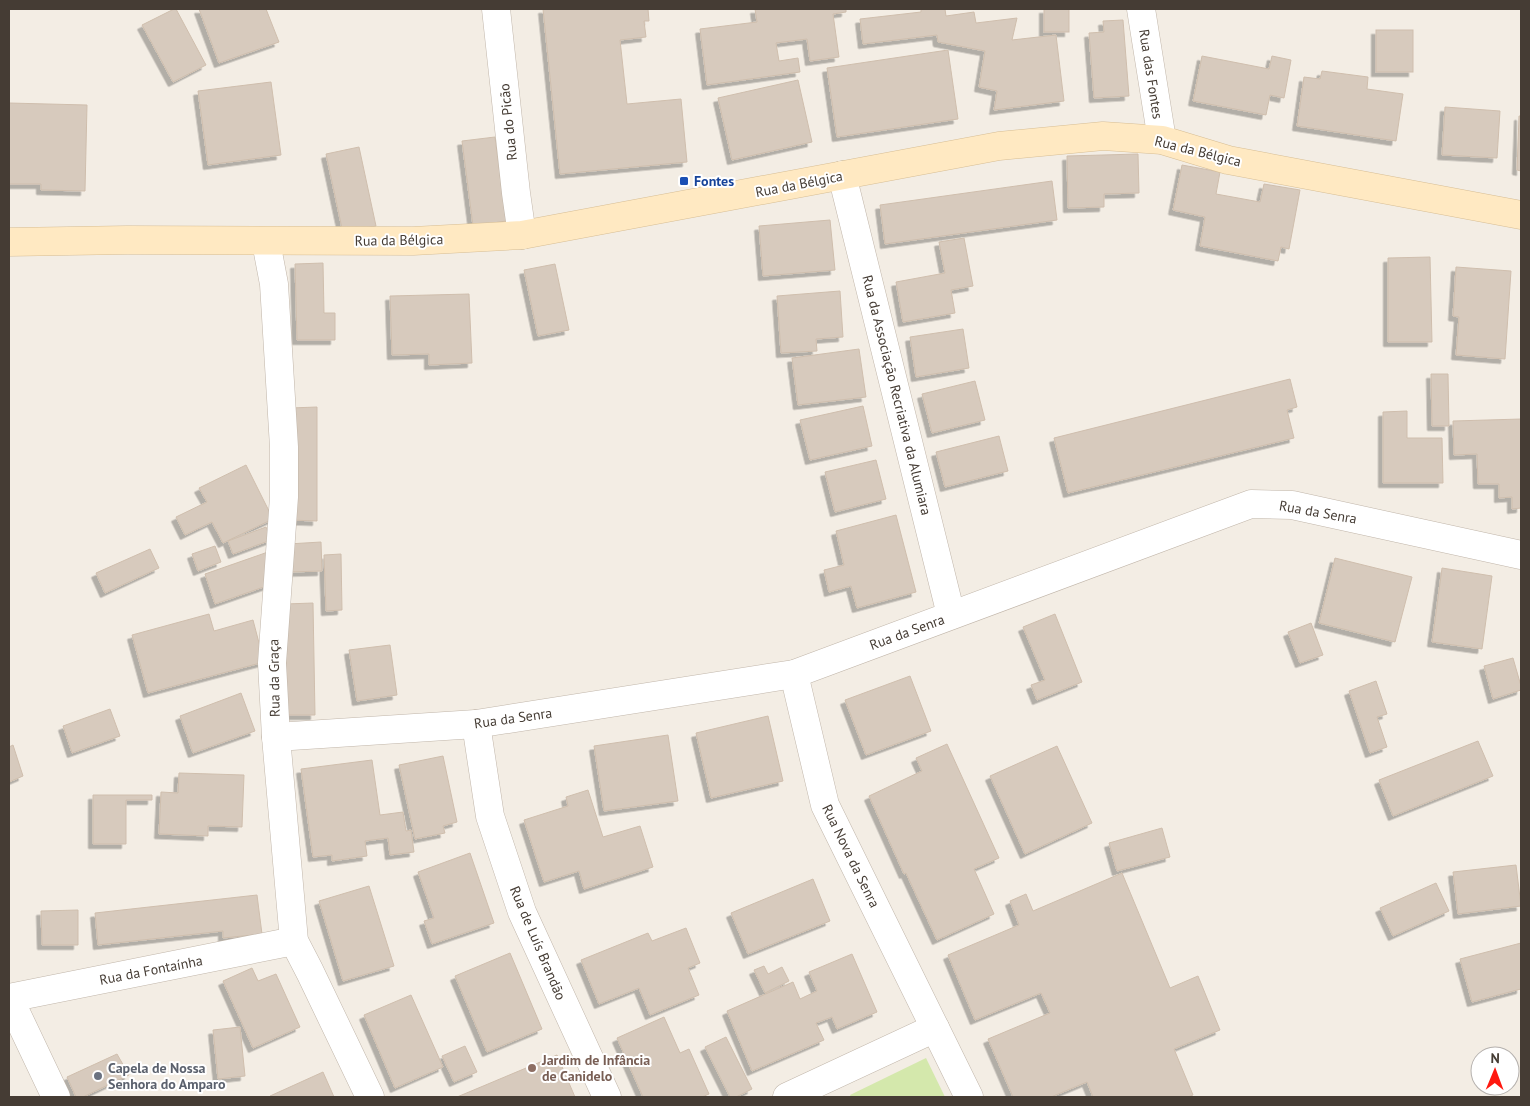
<svg xmlns="http://www.w3.org/2000/svg" width="1530" height="1106" viewBox="0 0 1530 1106" font-family="'PT Sans',sans-serif">
<defs>
<filter id="shadow"><feDropShadow dx="-4.5" dy="4.5" stdDeviation="0" flood-color="#0004"/></filter>
</defs>
<rect width="100%" height="100%" fill="#f3ede4"/>
<polygon fill="#d4e8ac" points="926,1058 945,1097 851,1097 850,1095"/>
<g fill="#d7cabd" stroke="#cfbead" filter="url(#shadow)">
<polygon points="174,9 176,9 206,65 173,82 142,25"/>
<polygon points="199,9 266,9 279,42 219,63"/>
<polygon points="543,9 648,9 649,21 644,21 646,37 620,40 627,104 681,99 687,162 560,174"/>
<polygon points="755,9 846,9 846,12 833,14 839,57 810,61 807,39 776,43 779,61 798,58 800,72 707,85 700,29 757,22"/>
<polygon points="921,9 945,9 946,16 974,12 976,23 1017,18 1012,40 1056,35 1064,101 994,110 997,91 979,87 985,51 938,42 937,35 863,44 860,19 921,12"/>
<rect x="1044" y="9" width="25" height="23"/>
<polygon points="1123,20 1129,96 1094,98 1089,33 1104,32 1103,21"/>
<rect x="1376" y="30" width="37" height="42"/>
<polygon points="948,50 958,119 837,137 827,68"/>
<polygon points="1202,56 1269,69 1272,56 1291,60 1284,98 1270,95 1266,115 1193,101"/>
<polygon points="1322,71 1368,77 1367,89 1403,94 1396,141 1297,126 1304,77 1320,79"/>
<polygon points="798,80 812,142 732,160 718,98"/>
<polygon points="271,82 281,155 208,165 198,91"/>
<polygon points="9,103 87,105 85,191 41,190 41,184 9,184"/>
<polygon points="1445,107 1500,111 1497,158 1442,155"/>
<polygon points="1519,116 1521,116 1521,171 1517,170"/>
<polygon points="495,137 506,221 473,226 462,141"/>
<polygon points="359,147 376,226 343,233 326,154"/>
<polygon points="1138,154 1139,193 1104,194 1104,207 1068,208 1067,156"/>
<polygon points="1182,165 1220,172 1216,194 1260,202 1264,184 1300,190 1289,249 1281,247 1278,261 1200,246 1205,217 1173,210"/>
<polygon points="1052,181 1057,220 885,244 880,205"/>
<polygon points="830,220 835,270 763,276 759,226"/>
<polygon points="964,238 973,286 951,290 955,313 903,322 896,282 945,273 939,242"/>
<polygon points="1430,257 1432,342 1388,342 1388,258"/>
<polygon points="323,263 324,313 335,313 335,340 297,340 295,264"/>
<polygon points="555,264 569,330 538,336 524,270"/>
<polygon points="1456,267 1511,271 1505,359 1456,355 1459,317 1453,316"/>
<polygon points="840,291 843,337 816,339 817,351 781,353 777,296"/>
<polygon points="469,294 472,363 429,365 429,354 392,355 390,296"/>
<polygon points="963,329 969,368 916,377 910,337"/>
<polygon points="859,349 866,397 798,405 792,358"/>
<polygon points="1431,374 1448,374 1449,426 1432,426"/>
<polygon points="1290,379 1297,407 1287,410 1294,438 1068,493 1054,438"/>
<polygon points="975,381 985,420 932,433 922,394"/>
<polygon points="863,406 872,446 810,460 800,420"/>
<polygon points="317,407 317,521 290,520 290,408"/>
<polygon points="1407,411 1407,438 1442,438 1443,483 1383,483 1383,412"/>
<polygon points="1521,419 1521,508 1512,509 1512,497 1499,498 1499,484 1478,484 1477,454 1454,455 1453,421"/>
<polygon points="999,436 1008,471 945,487 936,452"/>
<polygon points="876,460 886,499 835,512 825,472"/>
<polygon points="246,465 273,519 223,543 212,522 185,535 176,517 207,502 199,488"/>
<polygon points="896,515 916,592 857,608 851,586 829,592 824,570 844,565 836,531"/>
<polygon points="266,527 271,540 233,554 228,541"/>
<polygon points="321,542 322,571 289,572 288,544"/>
<polygon points="215,546 221,562 198,571 192,554"/>
<polygon points="150,549 159,568 105,593 96,573"/>
<polygon points="268,552 278,582 215,604 205,574"/>
<polygon points="341,554 342,610 326,611 324,555"/>
<polygon points="1335,558 1412,577 1395,642 1319,623"/>
<polygon points="1442,568 1492,576 1482,649 1432,642"/>
<polygon points="313,603 315,715 287,715 285,604"/>
<polygon points="209,614 214,631 253,620 264,662 148,693 132,635"/>
<polygon points="1055,614 1082,682 1037,700 1031,685 1045,680 1023,627"/>
<polygon points="1311,623 1323,655 1300,663 1288,632"/>
<polygon points="390,645 397,695 357,701 349,650"/>
<polygon points="1513,658 1521,686 1521,690 1493,699 1484,666"/>
<polygon points="910,676 931,731 866,755 845,700"/>
<polygon points="1376,681 1387,714 1377,717 1387,747 1370,753 1349,691"/>
<polygon points="241,693 255,731 193,753 180,716"/>
<polygon points="110,709 120,736 72,753 63,726"/>
<polygon points="768,716 783,781 711,798 696,733"/>
<polygon points="668,735 678,801 604,811 594,746"/>
<polygon points="1478,741 1493,776 1393,816 1379,780"/>
<polygon points="947,744 999,858 974,869 994,914 937,940 906,873 904,874 869,796 922,771 916,758"/>
<polygon points="13,745 23,776 9,782 9,747"/>
<polygon points="1057,746 1092,823 1025,854 990,776"/>
<polygon points="443,756 457,822 443,826 445,833 415,839 399,765"/>
<polygon points="372,760 380,815 403,812 406,831 411,830 414,852 390,855 388,838 365,841 367,856 332,861 332,855 313,857 301,769"/>
<polygon points="179,773 244,775 242,827 208,826 208,836 159,834 161,792 178,793"/>
<polygon points="588,790 603,837 640,826 653,867 584,889 579,871 544,882 524,820 568,806 566,797"/>
<polygon points="93,795 152,795 152,800 126,800 126,844 93,844"/>
<polygon points="1162,828 1170,857 1117,871 1109,843"/>
<polygon points="470,853 494,923 432,944 424,921 434,918 418,872"/>
<polygon points="1516,865 1521,906 1458,914 1453,872"/>
<polygon points="1122,873 1170,988 1198,976 1220,1030 1174,1049 1193,1095 1188,1097 1093,1097 1087,1082 1051,1097 1013,1097 988,1039 1050,1013 1041,993 975,1020 948,955 1019,925 1010,901 1026,894 1033,911"/>
<polygon points="813,879 830,921 748,954 731,913"/>
<polygon points="1436,883 1449,911 1393,936 1380,908"/>
<polygon points="369,886 394,966 343,981 319,901"/>
<polygon points="257,895 262,934 223,938 223,931 98,945 95,913"/>
<polygon points="78,910 78,945 42,945 41,911"/>
<polygon points="686,928 700,963 688,968 699,995 650,1015 639,988 599,1004 581,960 648,933 652,941"/>
<polygon points="1521,943 1521,989 1472,1002 1460,959"/>
<polygon points="510,953 542,1029 487,1052 455,976"/>
<polygon points="852,954 877,1012 837,1029 832,1017 816,1023 824,1040 752,1071 727,1011 793,982 800,999 817,991 809,972"/>
<polygon points="764,966 768,974 782,967 789,981 765,993 754,970"/>
<polygon points="252,968 258,981 276,974 300,1027 253,1048 223,981"/>
<polygon points="411,995 443,1067 395,1088 364,1015"/>
<polygon points="664,1017 680,1053 689,1049 709,1094 702,1097 643,1097 617,1038"/>
<polygon points="240,1027 245,1076 218,1079 213,1030"/>
<polygon points="726,1037 752,1089 736,1097 730,1097 705,1047"/>
<polygon points="465,1046 477,1072 454,1082 442,1056"/>
<polygon points="117,1054 129,1075 83,1097 76,1097 67,1077"/>
<polygon points="557,1055 575,1097 457,1097"/>
<polygon points="323,1072 334,1097 271,1097 270,1096"/>
</g>
<g fill="none" stroke-linecap="round" stroke-linejoin="round">
<defs>
<g id="minor">
<polyline points="496,9 516,193 522,235"/>
<polyline points="1141,9 1162,140"/>
<polyline points="842,175 951,615"/>
<polyline points="266,242 274,284 284,447 284,497 272,663 276,737 294,941 310,972 370,1097"/>
<polyline points="476,724 490,816 522,912 607,1097"/>
<polyline points="276,737 476,724 794,674 1251,504 1292,505 1521,555"/>
<polyline points="9,998 294,941"/>
<polyline points="9,998 56,1097"/>
<polyline points="935,1028 969,1097"/>
<polyline points="787,1097 935,1028 825,805 794,674"/>
</g>
<polyline id="secondary" points="9,242 127,240 413,241 522,235 999,146 1103,136 1162,140 1228,160 1521,215"/>
</defs>
<use href="#minor" stroke="#c1b6aa" stroke-width="29"/>
<use href="#secondary" stroke="#d7be95" stroke-width="29"/>
<use href="#minor" stroke="#fff" stroke-width="28"/>
<use href="#secondary" stroke="#ffe9c2" stroke-width="28"/>
</g>
<rect fill="#1a4fb4" stroke="#fff" stroke-width="2" x="679" y="176" width="10" height="10" rx="2.5"/>
<circle fill="#8d6e63" stroke="#fff" stroke-width="2" cx="532" cy="1068" r="5"/>
<circle fill="#6b7280" stroke="#fff" stroke-width="2" cx="98" cy="1076" r="5"/>
<g text-anchor="middle" stroke-width="4" stroke-linejoin="round" paint-order="stroke">
<g font-size="14" fill="#453c34" stroke="#fff">
<text transform="translate(1151 74) rotate(81)" y="5">Rua das Fontes</text>
<text transform="translate(508 122) rotate(-96)" y="5">Rua do Picão</text>
<text transform="translate(1198 151) rotate(14)" y="5">Rua da Bélgica</text>
<text transform="translate(799 184) rotate(-11)" y="5">Rua da Bélgica</text>
<text transform="translate(399 240) rotate(-1)" y="5">Rua da Bélgica</text>
<text transform="translate(897 395) rotate(76)" y="5">Rua da Associação Recriativa da Alumiara</text>
<text transform="translate(1318 512) rotate(10)" y="5">Rua da Senra</text>
<text transform="translate(907 632) rotate(-20)" y="5">Rua da Senra</text>
<text transform="translate(274 678) rotate(-91)" y="5">Rua da Graça</text>
<text transform="translate(513 718) rotate(-8)" y="5">Rua da Senra</text>
<text transform="translate(851 856) rotate(64)" y="5">Rua Nova da Senra</text>
<text transform="translate(538 943) rotate(67)" y="5">Rua de Luís Brandão</text>
<text transform="translate(151 970) rotate(-11)" y="5">Rua da Fontaínha</text>
</g>
<g font-size="14" font-weight="bold" fill="#164399" stroke="#fff" text-anchor="start">
<text x="694" y="186">Fontes</text>
</g>
<g font-size="14" font-weight="bold" fill="#785e54" stroke="#fff" text-anchor="start">
<text x="542" y="1065">Jardim de Infância<tspan x="542" dy="16">de Canidelo</tspan></text>
</g>
<g font-size="14" font-weight="bold" fill="#5b616d" stroke="#fff" text-anchor="start">
<text x="108" y="1073">Capela de Nossa<tspan x="108" dy="16">Senhora do Amparo</tspan></text>
</g>
</g>
<rect width="1530" height="1106" fill="none" stroke="#453c34" stroke-width="20"/>
<g transform="translate(1495 1071) rotate(1)"><circle r="24" fill="#ffffff" stroke="#b5b1ae"/>
<path d="M0-4L9 19L0 12L-9 19Z" fill="#ff180f"/>
<text y="-8" font-size="14" font-weight="bold" text-anchor="middle" fill="#453c34">N</text>
</g>
</svg>
